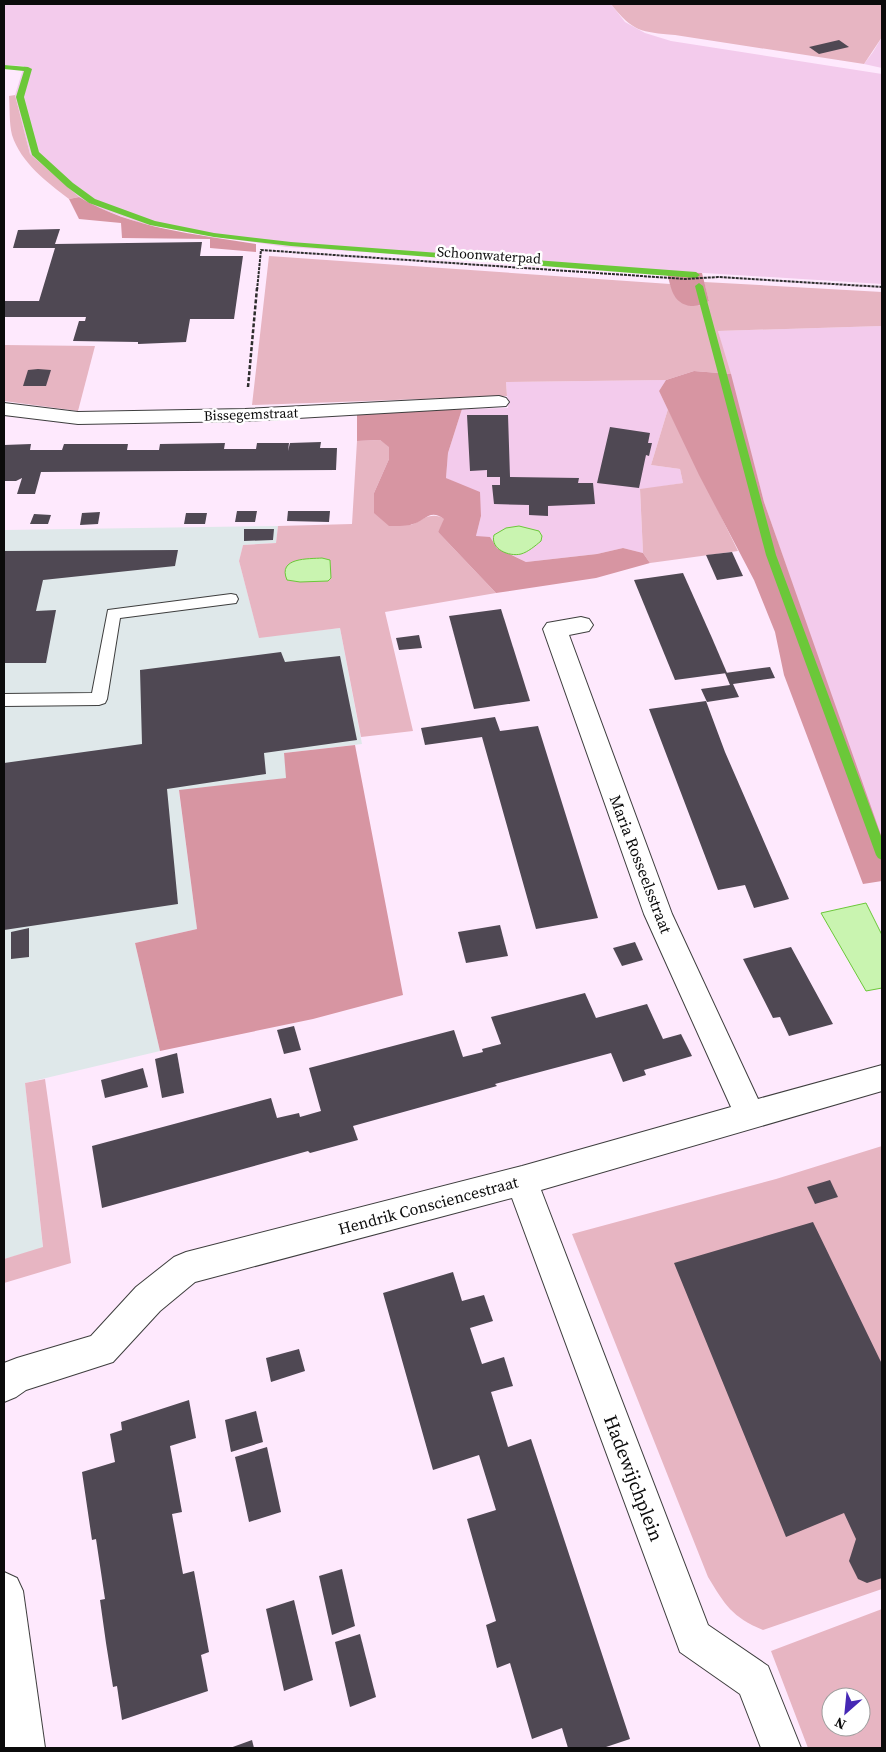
<svg xmlns="http://www.w3.org/2000/svg" width="886" height="1752" viewBox="0 0 886 1752" font-family="'Source Serif 4',serif">
<rect width="100%" height="100%" fill="#fee9fd"/>
<polygon fill="#dfe8ea" points="278,526 276,543 243,545 239,561 259,637 340,628 362,744 284,753 287,778 179,791 197,929 135,943 160,1051 25,1083 43,1248 4,1259 4,530"/>
<g fill="#f3cbec">
<polygon points="4,4 611,4 625,22 645,33 671,41 882,74 882,284 286,247 197,234 140,223 96,207 72,193 30,154 15,95 24,66 4,65"/>
<polygon points="882,37 882,68 864,64 873,52"/>
<polygon points="882,326 882,843 764,502 718,331"/>
<polygon points="666,380 659,391 668,409 651,465 680,469 683,483 640,490 643,553 623,548 597,554 526,562 476,536 481,516 456,483 446,478 448,453 462,409 508,408 506,382"/>
</g>
<g fill="#e7b5c2" fill-rule="evenodd">
<path d="M611 4H882V37L864 64 675 35C641 32 633 32 611 4Z"/>
<path d="M15 95 30 154 79 197 69 199C47 182 21 163 12 135 9 123 10 108 9 96Z"/>
<path d="M269 256 670 284C676 302 692 313 709 301L704 282 882 292V326L718 331 731 374 694 371 666 380 506 382 507 396 252 405Z"/>
<polygon points="4,345 95,346 78,411 4,401"/>
<polygon points="668,409 738,551 650,563 643,553 640,489 683,483 680,469 651,465"/>
<path d="M380 440 389 446V459L374 493 411 525C423 519 432 511 445 519L438 532 496 593 385 612 413 731 361 737 340 628 259 638 239 561 243 545 276 543 278 526 352 524 357 441Z"/>
<polygon points="45,1079 71,1263 4,1283 4,1259 43,1247 25,1083"/>
<path d="M882 1146V1589L763 1630C732 1617 725 1605 708 1577L572 1234 776 1179Z"/>
<path d="M882 1609V1748H808L771 1651ZM831 1697H861V1727H831Z"/>
</g>
<g fill="#d795a2">
<path d="M79 197C132 229 196 234 256 244V252L210 248V239L122 238 121 223 79 219 69 199Z"/>
<path d="M666 271 702 273 709 301C698 309 681 308 674 295 670 288 669 278 666 271Z"/>
<polygon points="694,371 731,374 764,502 882,838 882,881 863,884 784,675 775,632 754,580 699,475 659,391 666,380"/>
<path d="M462 409 448 453 446 478 480 492 481 516 476 536 490 537 497 548 526 562 597 554 623 548 643 553 650 563 596 578 496 593 438 532 444 519C429 508 425 522 410 525 404 526 396 526 389 526L374 513V493L389 459V447L380 440 357 441V414Z"/>
<polygon points="355,745 403,995 313,1019 160,1051 135,943 197,929 179,790 286,778 284,753"/>
</g>
<g fill="#c9f4b0" stroke="#6bc839">
<path d="M519 526 539 531 542 536 541 541C535 546 528 552 521 554 509 557 490 549 494 535L506 528Z"/>
<path d="M322 558 330 560 331 578 328 581 300 582 287 580C277 557 309 559 322 558Z"/>
<polygon points="866,903 882,935 882,988 866,991 821,913"/>
</g>
<g fill="none" stroke-linecap="round" stroke-linejoin="round">
<g fill="#6bc839" fill-rule="evenodd">
<polygon points="4,65 28,67 32,69 24,97 39,152 73,183 95,199 155,221 214,233 291,242 696,272 700,275 696,278 291,246 214,237 150,225 89,203 67,187 32,155 16,97 24,71 4,69"/>
<polygon points="699,283 703,286 776,555 882,839 882,860 878,858 876,855 766,555 695,286"/>
</g>
</g>
<g fill="#4f4853">
<polygon points="839,40 849,47 819,54 809,47"/>
<polygon points="60,229 55,244 202,242 200,256 243,256 234,319 190,319 186,342 138,344 138,342 73,341 79,321 85,321 86,317 4,317 4,301 39,301 55,248 13,248 18,230"/>
<polygon points="38,369 51,370 46,386 23,386 28,370"/>
<polygon points="467,415 508,415 510,477 579,478 578,483 593,483 595,504 548,506 548,516 529,515 529,505 494,504 492,485 500,485 500,477 487,477 487,470 470,471"/>
<polygon points="610,427 650,433 648,443 652,443 649,456 646,455 639,488 597,483"/>
<polygon points="321,442 320,448 337,448 336,470 41,472 35,494 17,494 22,478 16,481 4,481 4,445 31,444 30,450 62,450 64,444 128,444 127,450 159,450 160,444 225,443 224,449 256,449 257,443 289,443 288,451 290,443"/>
<polygon points="237,511 257,511 255,522 235,522"/>
<polygon points="288,511 330,511 329,522 287,521"/>
<polygon points="100,512 98,524 80,525 82,513"/>
<polygon points="186,513 207,513 205,524 184,524"/>
<polygon points="34,514 51,515 48,524 30,524"/>
<polygon points="244,529 274,529 273,540 244,541"/>
<polygon points="178,550 175,566 43,580 36,611 56,610 46,663 4,663 4,551"/>
<polygon points="732,552 743,576 717,580 706,555"/>
<polygon points="683,573 712,638 727,673 675,680 634,580"/>
<polygon points="501,609 530,701 474,709 449,616"/>
<polygon points="419,635 422,648 399,650 396,638"/>
<polygon points="281,652 285,662 340,656 357,740 264,753 266,774 167,789 178,904 4,930 4,763 142,744 140,670"/>
<polygon points="770,667 775,678 733,684 739,697 707,702 701,689 730,685 725,673"/>
<polygon points="706,701 725,752 789,899 754,908 745,885 718,890 649,709"/>
<polygon points="495,717 500,731 538,726 598,918 536,929 482,737 425,745 421,728"/>
<polygon points="500,925 508,956 466,963 458,932"/>
<polygon points="29,928 29,957 11,959 11,932"/>
<polygon points="635,942 643,960 622,966 613,948"/>
<polygon points="791,947 833,1024 789,1036 780,1017 773,1018 743,959"/>
<polygon points="585,993 596,1018 647,1004 663,1039 681,1034 692,1056 644,1070 646,1075 623,1082 611,1053 495,1084 497,1086 353,1126 358,1140 310,1153 308,1151 102,1208 92,1146 271,1098 277,1118 299,1113 300,1117 321,1111 309,1068 454,1030 463,1057 483,1052 482,1049 501,1044 491,1017"/>
<polygon points="294,1026 301,1050 284,1054 277,1030"/>
<polygon points="177,1053 184,1093 162,1098 155,1059"/>
<polygon points="143,1068 148,1087 105,1098 101,1080"/>
<polygon points="830,1180 838,1197 815,1204 807,1187"/>
<polygon points="813,1222 882,1364 882,1578 867,1583 858,1579 849,1561 856,1539 844,1513 786,1537 674,1263"/>
<polygon points="453,1272 462,1301 484,1295 493,1321 470,1328 482,1364 504,1357 513,1386 491,1392 508,1447 531,1439 630,1739 603,1748 568,1748 562,1728 532,1739 510,1663 497,1668 486,1625 496,1621 467,1519 496,1510 479,1455 433,1470 383,1293"/>
<polygon points="299,1349 305,1371 271,1382 266,1358"/>
<polygon points="189,1400 196,1438 170,1446 182,1512 172,1514 183,1574 194,1571 209,1652 201,1655 208,1691 122,1720 117,1686 113,1687 106,1643 100,1600 105,1599 96,1539 92,1540 82,1472 115,1462 110,1434 122,1430 121,1422"/>
<polygon points="256,1411 263,1442 231,1452 225,1420"/>
<polygon points="267,1447 281,1512 249,1522 235,1457"/>
<polygon points="342,1569 355,1626 332,1635 319,1576"/>
<polygon points="294,1600 313,1680 284,1691 266,1609"/>
<polygon points="360,1634 376,1697 350,1707 335,1642"/>
<polygon points="252,1740 254,1748 230,1748"/>
</g>
<g fill="none" stroke-linecap="round" stroke-linejoin="round">
<defs>
<polygon id="lane" points="231,594 236,595 238,599 236,603 120,618 107,699 105,703 99,705 4,706 4,694 92,693 108,610"/>
<g id="street">
<polygon points="499,396 506,398 509,402 506,406 245,421 78,424 4,415 4,403 78,412 245,409"/>
<polygon points="581,617 589,619 593,625 589,631 569,635 672,914 758,1099 882,1065 882,1091 541,1190 708,1625 768,1666 801,1748 761,1748 740,1694 680,1652 512,1198 195,1282 160,1311 113,1362 26,1390 16,1397 4,1402 4,1363 17,1358 91,1336 136,1287 174,1257 186,1252 522,1166 731,1107 644,914 543,629 547,623"/>
<polygon points="4,1572 17,1578 23,1591 45,1748 5,1748"/>
</g>
</defs>
<use href="#lane" stroke="#3e3e3e" stroke-width="2"/>
<use href="#street" stroke="#3e3e3e" stroke-width="2"/>
<polyline stroke="#2d2d2d" stroke-width="2" stroke-dasharray="3 1" stroke-linecap="butt" points="257,290 261,250 685,279 718,277 882,287"/>
<polyline stroke="#2d2d2d" stroke-width="2.5" stroke-dasharray="4 2" stroke-linecap="butt" points="248,387 257,288"/>
<use href="#lane" fill="#fff" fill-rule="evenodd"/>
<use href="#street" fill="#fff" fill-rule="evenodd"/>
</g>
<g text-anchor="middle" stroke-width="5" stroke-linejoin="round" paint-order="stroke">
<g font-size="14" fill="#0b0b0b" stroke="#fff">
<text transform="translate(489 255) rotate(4)" y="5">Schoonwaterpad</text>
<text transform="translate(251 414) rotate(-2)" y="5">Bissegemstraat</text>
</g>
<g font-size="16" fill="#0b0b0b" stroke="#fff">
<text transform="translate(641 864) rotate(69)" y="6">Maria Rosseelsstraat</text>
<text transform="translate(428 1205) rotate(-15)" y="6">Hendrik Consciencestraat</text>
</g>
<g font-size="19" fill="#0b0b0b" stroke="#fff">
<text transform="translate(634 1478) rotate(69)" y="7">Hadewijchplein</text>
</g>
</g>
<rect width="886" height="1752" fill="none" stroke="#0b0b0b" stroke-width="10"/>
<g transform="translate(846 1712) rotate(207)"><circle r="24" fill="#ffffff" stroke="#9d9d9d"/>
<path d="M0-4L9 19L0 12L-9 19Z" fill="#4528b5"/>
<text y="-8" font-size="14" font-weight="bold" text-anchor="middle" fill="#0b0b0b">N</text>
</g>
</svg>
